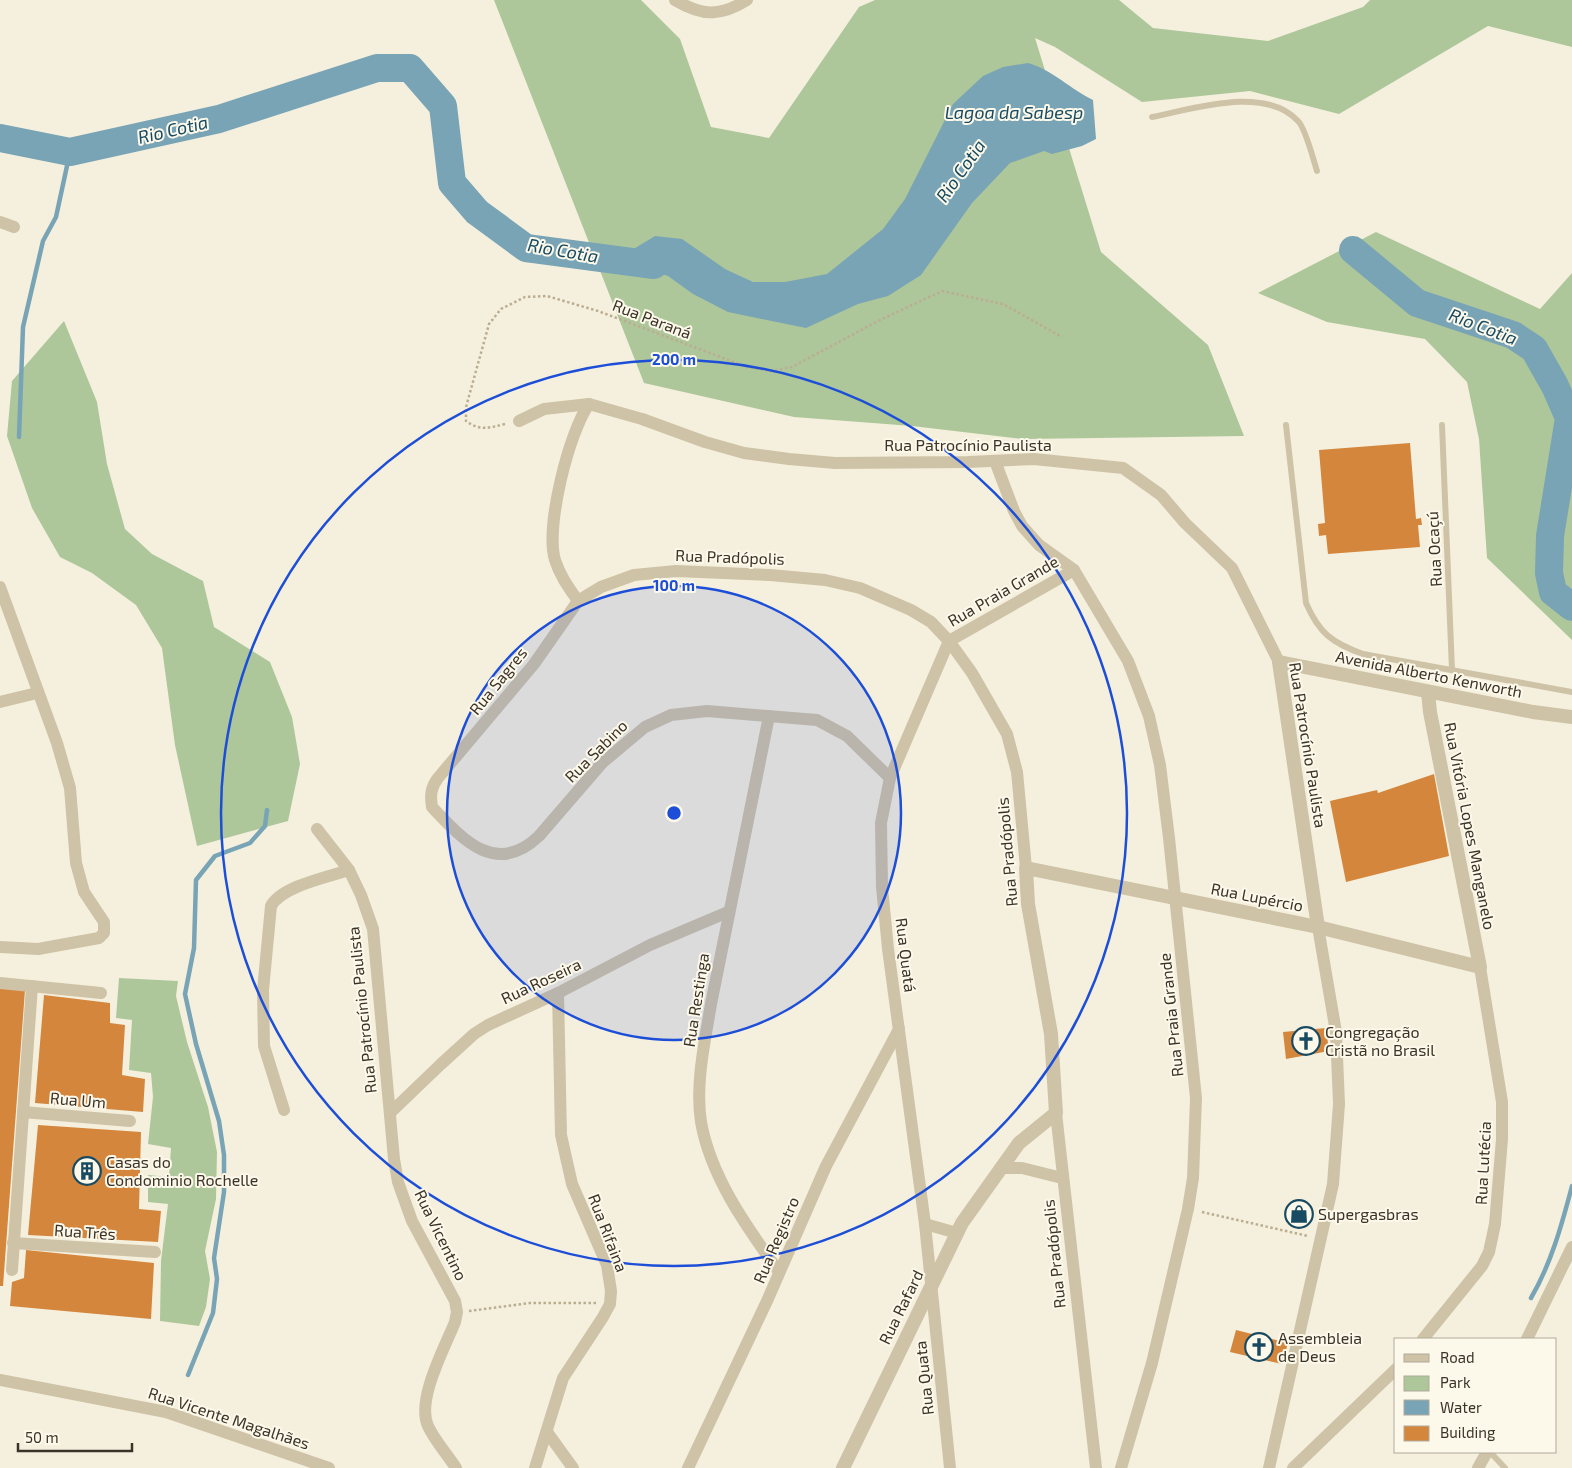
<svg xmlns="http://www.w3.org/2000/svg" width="1572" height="1468" viewBox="0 0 1572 1468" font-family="'Exo 2',sans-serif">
<rect width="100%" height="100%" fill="#f5f0dd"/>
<g fill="#adc79a">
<polygon points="494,0 641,0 680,39 711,127 769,138 859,7 875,0 1119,0 1153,28 1268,41 1363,7 1370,0 1572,0 1572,47 1488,26 1339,114 1250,91 1142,102 1055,47 1035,38 1101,252 1208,345 1244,436 1023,439 912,426 794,417 644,383"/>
<polygon points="1376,232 1540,309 1572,273 1572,640 1487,558 1479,439 1467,382 1425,339 1327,322 1258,293"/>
<polygon points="64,321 97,402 107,464 125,529 152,554 203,581 214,627 270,662 292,717 300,764 288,821 197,846 175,745 162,648 136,605 92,573 60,557 32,508 7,436 12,381"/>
<polygon points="119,978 178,981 176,996 187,1042 208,1107 217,1152 216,1199 205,1251 210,1279 206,1307 199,1326 160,1321 161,1261 168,1204 148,1202 148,1175 169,1177 171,1148 148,1144 153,1097 151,1073 129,1070 132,1020 116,1018"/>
</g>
<path fill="#78a4b6" d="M1028 63C1053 70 1070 89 1093 100L1096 139 1082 146 1052 154 1044 151 1010 163 972 203 921 275 888 296 858 304 806 328 728 312 693 294 668 276 617 259 655 236 682 239 725 269 753 282H785L827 274 883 229 905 199 953 104 983 76 1003 67Z"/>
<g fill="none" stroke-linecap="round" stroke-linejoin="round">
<g stroke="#78a4b6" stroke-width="4.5">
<polyline points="19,437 23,327 43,241 56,217 70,152"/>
<path d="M1531 1298C1551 1264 1562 1224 1572 1186"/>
<polyline points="188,1375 213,1313 217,1279 214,1258 224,1192 224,1155 219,1121 196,1044 185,994 194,948 196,880 215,856 250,843 265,826 267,810"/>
</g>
<g stroke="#78a4b6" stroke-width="28">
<polyline points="0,138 70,152 219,119 377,68 410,68 443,106 452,183 477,212 526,248 654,265"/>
<polyline points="1353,250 1417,303 1513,335 1534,349 1555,386 1569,418 1550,536 1549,573 1553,592 1572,607"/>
</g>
</g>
<g fill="#d4863c">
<polygon points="1410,443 1416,519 1421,518 1422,525 1418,525 1420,547 1328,554 1326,535 1319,536 1318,524 1325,523 1319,450"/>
<polygon points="1434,774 1449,856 1346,882 1330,801 1377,790 1378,793"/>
<polygon points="0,988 25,990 3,1286 0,1286"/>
<polygon points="44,995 110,1003 110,1023 125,1025 122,1075 145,1079 143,1112 35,1103"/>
<polygon points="1326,1028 1329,1051 1286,1059 1283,1032"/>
<polygon points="38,1125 141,1132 139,1209 161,1211 158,1242 28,1235"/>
<polygon points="26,1250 154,1263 151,1319 10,1306 12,1282 24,1278"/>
<polygon points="1236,1330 1288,1343 1282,1364 1230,1352"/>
</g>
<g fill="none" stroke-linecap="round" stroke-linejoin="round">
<g stroke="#bbad91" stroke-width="2.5" stroke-dasharray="2.5 2.5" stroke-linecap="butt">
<path d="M505 424C489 428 480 431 466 421V407L489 324 501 309 525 297 547 296 598 311 747 367 771 371 792 367 880 320 942 291 1003 304 1062 337"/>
<polyline points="1202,1212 1308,1236"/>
<polyline points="469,1311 530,1303 596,1303"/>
</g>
<g stroke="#cfc3a7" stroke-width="6">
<path d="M1152 117C1193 109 1265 85 1298 121 1306 129 1313 159 1317 171"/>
<path d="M1286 425 1306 603C1319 633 1332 643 1363 654L1572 692"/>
<polyline points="1442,425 1452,670"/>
<polyline points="1490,1452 1505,1468"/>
</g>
<g stroke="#cfc3a7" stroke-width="12">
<path d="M675 0C702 16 720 17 747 0"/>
<polyline points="0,222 14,227"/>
<polyline points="519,421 544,409 589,404 642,419 705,442 744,453 789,459 835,463 968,462 1034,459 1123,468 1161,495 1185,523 1232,568 1279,662"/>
<polyline points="995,461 1014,511 1022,526 1039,545 1074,570 1128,661 1149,716 1160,765 1169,838 1196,1098 1193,1178 1188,1209 1152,1363 1121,1468"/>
<polyline points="0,587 57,743 70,788 76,863 84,892 104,922 104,933 99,938 38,949 0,947"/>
<path d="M578 601C569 588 560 576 555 560 545 527 569 432 589 404"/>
<polyline points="0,702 37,693"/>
<path d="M769 716 711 1004C705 1041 695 1084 701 1122 711 1178 747 1227 779 1272"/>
<path d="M890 778 847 736 817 720 707 711 671 715 645 727 602 763 539 836C496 877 463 840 432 807 430 795 431 787 438 778L534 664 578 601 601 587 634 575 676 571 770 575 825 580 860 588 911 610 931 622 949 641 972 673 1007 734 1017 772 1026 868"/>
<path d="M317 829 349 870 361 895 373 929 394 1159 398 1182 412 1221 455 1301 457 1312 455 1322C445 1347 416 1400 428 1426 435 1441 447 1454 456 1468"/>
<polyline points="0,983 101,993"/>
<path d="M284 1110 264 1046 263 990 271 906C282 886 328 877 349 870"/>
<polyline points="23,1112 130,1121"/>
<polyline points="390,1113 440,1065 474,1034 488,1025 558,993 650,945 728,912"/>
<polyline points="1056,1113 1096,1468"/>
<polyline points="1000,1168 1022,1168 1062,1178"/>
<polyline points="925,1224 957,1233"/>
<polyline points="13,1243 155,1252"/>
<polyline points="12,1270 32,986"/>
<polyline points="1423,1339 1482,1266 1489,1252 1495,1224 1502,1139 1502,1102 1480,967"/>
<polyline points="1527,1339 1572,1247"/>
<polyline points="0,1380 166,1412 329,1468"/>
<polyline points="547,1432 573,1468"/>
<polyline points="535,1468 563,1378 603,1317 610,1304 611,1291 607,1265 572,1184 561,1135 558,993"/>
<polyline points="688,1468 767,1301 826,1166 899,1029"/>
<polyline points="950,1468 925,1224 888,949 882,887 881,823 890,778 949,641 1074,570"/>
<polyline points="1269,1468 1333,1184 1339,1104 1336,1032 1318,927"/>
<polyline points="1293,1468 1396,1369"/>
<polyline points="1478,1468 1487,1452"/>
</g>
<g stroke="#cfc3a7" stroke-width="14">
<polyline points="1318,927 1279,662 1533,712 1572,717"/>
<polyline points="843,1468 962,1223 1019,1143 1056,1113 1051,1034 1028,904 1026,868 1318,927 1480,967 1430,712 1428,692"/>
</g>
</g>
<circle cx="674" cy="813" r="227" fill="#1d4ed8" fill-opacity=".12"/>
<g fill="none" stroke="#1d4ed8" stroke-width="2.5">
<circle cx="674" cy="813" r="227"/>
<circle cx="674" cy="813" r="453"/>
</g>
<defs>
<symbol id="church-ring" viewBox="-11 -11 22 22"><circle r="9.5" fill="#fcf8ea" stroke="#184b62" stroke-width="1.5"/><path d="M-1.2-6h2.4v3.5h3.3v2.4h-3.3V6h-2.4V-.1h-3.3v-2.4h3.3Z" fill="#184b62"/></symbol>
<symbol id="building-ring" viewBox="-11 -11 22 22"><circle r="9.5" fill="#fcf8ea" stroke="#184b62" stroke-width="1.5"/><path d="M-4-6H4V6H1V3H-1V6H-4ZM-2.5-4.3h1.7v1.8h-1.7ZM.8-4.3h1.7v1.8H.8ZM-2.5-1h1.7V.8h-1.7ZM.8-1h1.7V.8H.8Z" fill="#184b62"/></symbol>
<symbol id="shop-ring" viewBox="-11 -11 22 22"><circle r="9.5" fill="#fcf8ea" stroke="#184b62" stroke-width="1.5"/><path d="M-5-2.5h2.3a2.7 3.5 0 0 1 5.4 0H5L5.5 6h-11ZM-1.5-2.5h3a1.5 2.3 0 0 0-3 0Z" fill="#184b62"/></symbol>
</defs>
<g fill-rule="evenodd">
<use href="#church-ring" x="1290" y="1025" width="32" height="32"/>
<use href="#building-ring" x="71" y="1155" width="32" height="32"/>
<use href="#shop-ring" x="1283" y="1198" width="32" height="32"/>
<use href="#church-ring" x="1243" y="1331" width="32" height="32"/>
</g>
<g text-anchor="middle" stroke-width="4" stroke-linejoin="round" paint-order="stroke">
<g font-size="16" fill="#3b3328" stroke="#fcf8ea">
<text transform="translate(652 319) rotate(21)" y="6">Rua Paraná</text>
<text x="968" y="451">Rua Patrocínio Paulista</text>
<text transform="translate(1434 549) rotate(-93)" y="6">Rua Ocaçú</text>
<text transform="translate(730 557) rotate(2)" y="6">Rua Pradópolis</text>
<text transform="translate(1003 591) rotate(-30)" y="6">Rua Praia Grande</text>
<text transform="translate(1429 674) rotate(11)" y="6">Avenida Alberto Kenworth</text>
<text transform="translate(498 681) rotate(-51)" y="6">Rua Sagres</text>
<text transform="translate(1308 745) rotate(81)" y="6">Rua Patrocínio Paulista</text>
<text transform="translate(596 751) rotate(-45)" y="6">Rua Sabino</text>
<text transform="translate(1470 826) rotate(79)" y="6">Rua Vitória Lopes Manganelo</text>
<text transform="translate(1007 852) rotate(-95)" y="6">Rua Pradópolis</text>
<text transform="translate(1257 897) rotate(11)" y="6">Rua Lupércio</text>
<text transform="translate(906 955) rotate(83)" y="6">Rua Quatá</text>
<text transform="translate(541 981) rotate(-25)" y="6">Rua Roseira</text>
<text transform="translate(696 1000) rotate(-81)" y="6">Rua Restinga</text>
<text transform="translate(362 1010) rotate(-96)" y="6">Rua Patrocínio Paulista</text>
<text transform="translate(1171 1015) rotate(-96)" y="6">Rua Praia Grande</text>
<text transform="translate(78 1100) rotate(5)" y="6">Rua Um</text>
<text transform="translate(1483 1163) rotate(-87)" y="6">Rua Lutécia</text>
<text transform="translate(85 1232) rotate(4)" y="6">Rua Três</text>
<text transform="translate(608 1233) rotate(69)" y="6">Rua Rifaina</text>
<text transform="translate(441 1235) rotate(64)" y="6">Rua Vicentino</text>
<text transform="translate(776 1240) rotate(-67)" y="6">Rua Registro</text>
<text transform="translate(1054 1254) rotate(-96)" y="6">Rua Pradópolis</text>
<text transform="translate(901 1307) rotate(-64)" y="6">Rua Rafard</text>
<text transform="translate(924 1378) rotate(-96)" y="6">Rua Quata</text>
<text transform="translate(229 1418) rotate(18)" y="6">Rua Vicente Magalhães</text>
</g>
<g font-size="16" fill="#3b3328" stroke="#fcf8ea" text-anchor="start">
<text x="1325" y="1038">Congregação<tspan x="1325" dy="18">Cristã no Brasil</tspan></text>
<text x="106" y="1168">Casas do<tspan x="106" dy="18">Condominio Rochelle</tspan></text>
<text x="1318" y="1220">Supergasbras</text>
<text x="1278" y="1344">Assembleia<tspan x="1278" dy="18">de Deus</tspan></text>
</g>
<g font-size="18" font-style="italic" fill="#184b62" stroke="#fcf8ea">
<text x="1014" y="119">Lagoa da Sabesp</text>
<text transform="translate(173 130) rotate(-13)" y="6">Rio Cotia</text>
<text transform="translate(961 171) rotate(-55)" y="6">Rio Cotia</text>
<text transform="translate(563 251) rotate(10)" y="6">Rio Cotia</text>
<text transform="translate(1483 327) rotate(21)" y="6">Rio Cotia</text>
</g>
</g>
<circle cx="674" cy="813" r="8" fill="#1d4ed8" stroke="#fcf8ea" stroke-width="2.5"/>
<g font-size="15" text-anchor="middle" font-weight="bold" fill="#1d4ed8" stroke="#fcf8ea" stroke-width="4" stroke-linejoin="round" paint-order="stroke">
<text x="674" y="365">200 m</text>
<text x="674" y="591">100 m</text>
</g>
<rect x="1394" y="1338" width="162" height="115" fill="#fcf8ea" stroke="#afa99c"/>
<rect x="1404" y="1354" width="25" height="8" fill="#cfc3a7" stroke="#afa99c"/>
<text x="1440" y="1363" font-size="15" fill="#3b3328">Road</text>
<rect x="1404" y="1376" width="25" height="15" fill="#adc79a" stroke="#afa99c"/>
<text x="1440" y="1388" font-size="15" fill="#3b3328">Park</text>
<rect x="1404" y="1400" width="25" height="15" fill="#78a4b6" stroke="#afa99c"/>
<text x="1440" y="1413" font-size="15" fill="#3b3328">Water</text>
<rect x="1404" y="1426" width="25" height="15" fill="#d4863c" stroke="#afa99c"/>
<text x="1440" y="1438" font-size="15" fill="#3b3328">Building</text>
<path d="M18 1443v8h114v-8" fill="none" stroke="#3b3328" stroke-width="2.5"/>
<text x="25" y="1443" font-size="15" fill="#3b3328" stroke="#fcf8ea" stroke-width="4" paint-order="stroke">50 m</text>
</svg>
